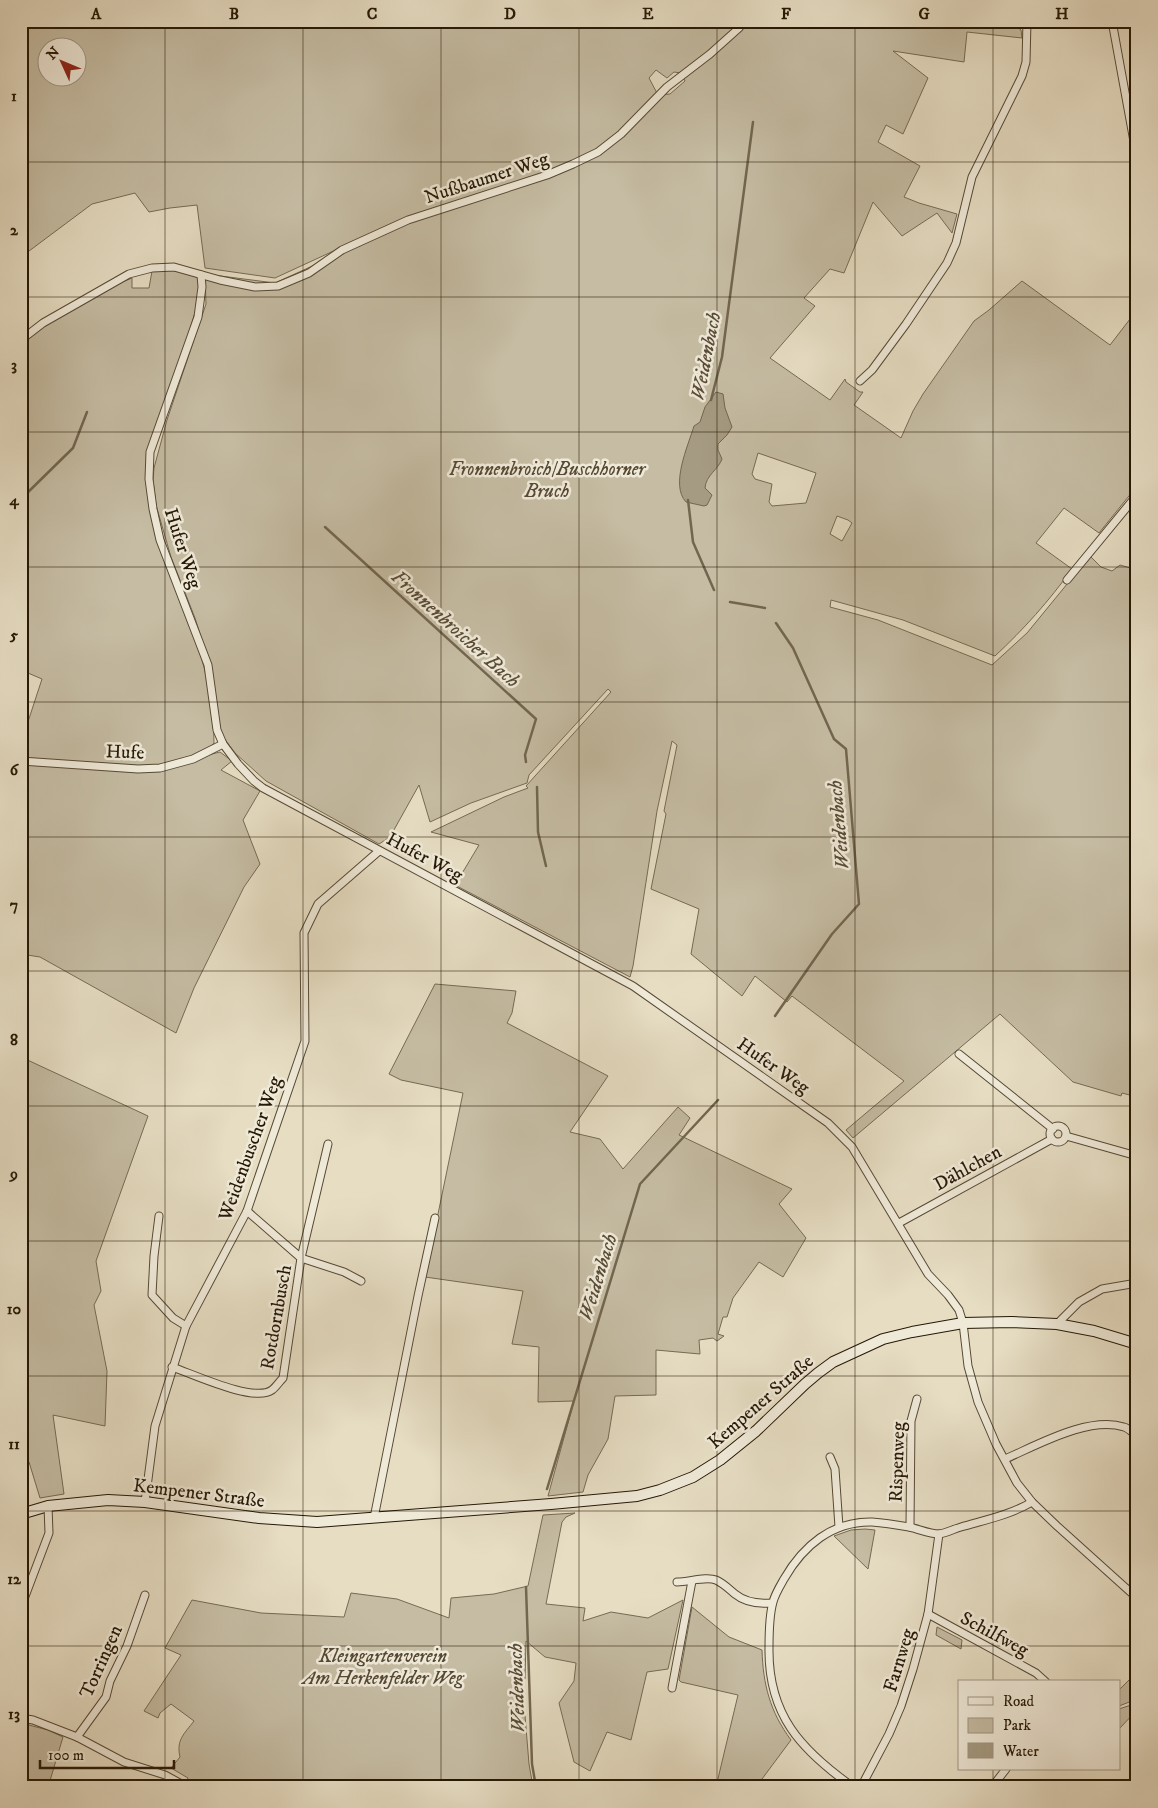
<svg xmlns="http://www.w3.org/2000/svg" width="1158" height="1808" viewBox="0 0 1158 1808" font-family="'IM FELL DW Pica',serif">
<rect width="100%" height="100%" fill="#e6ddc3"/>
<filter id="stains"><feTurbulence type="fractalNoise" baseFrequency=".004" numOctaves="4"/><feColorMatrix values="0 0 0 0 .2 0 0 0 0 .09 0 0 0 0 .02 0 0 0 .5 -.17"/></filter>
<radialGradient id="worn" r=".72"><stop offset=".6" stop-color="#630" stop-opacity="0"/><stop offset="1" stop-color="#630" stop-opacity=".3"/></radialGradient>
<g fill="#c5bca3" stroke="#766a54" fill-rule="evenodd">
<path d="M21 21H935L873 26 920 28 1011 22 1021 30 1022 38 967 32 964 62 893 51 928 78 903 134 886 125 878 142 920 166 904 197 919 203 957 214 952 233 937 213 902 236 873 202 844 273 830 269 804 298 815 306 770 358 830 400 845 379 846 382 860 392H863L854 405 901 438 913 411 923 394 974 321 989 310 1022 281 1110 345 1137 310V486L1099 533 1064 508 1036 543 1072 569C1049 601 1024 629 995 656L903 620 831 600 830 607 878 620 992 665 1027 633 1090 556 1101 567 1112 571 1120 565 1137 570V1097L1122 1093 1121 1096 1073 1082 1000 1014 853 1138 846 1130 904 1081 792 996 787 1002 755 976 742 996 691 954 699 909 651 889 666 814 664 811 677 745 672 741 657 811 633 966 630 977 455 885 479 845 431 832 504 797 528 788 526 786 611 692 608 689 529 775 527 783 471 803 430 822 419 785 390 837 379 844 266 781 235 753 221 734 212 672 195 618 171 557 156 505 153 480 154 468 167 420 206 304 205 274 275 283 407 223 405 218 275 278 205 268 197 205 170 208 149 212 135 193 92 204 21 257ZM48 48H78V78H48ZM656 70 667 78 674 72 681 73 685 81 670 94 658 95 649 78ZM758 453 816 473 806 503 772 506 769 502 772 484 755 479 752 474ZM837 516 848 520 852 523 842 541 830 534Z"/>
<path d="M176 267 200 273 198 302 148 470 146 469C147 537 183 597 202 660 209 683 214 719 214 743 202 758 163 765 145 766L21 759V743L42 679 21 670V342C54 316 93 293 132 278V288H149L152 271Z"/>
<polygon points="220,752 232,761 221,770 260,791 243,820 260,864 244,887 194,988 176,1033 40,957 21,954 21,764 145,771"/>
<polygon points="435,984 516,991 512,1013 507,1023 608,1076 570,1132 600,1139 623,1169 678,1107 690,1118 679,1135 792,1189 779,1204 806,1238 783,1277 759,1262 733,1298 727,1317 723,1317 718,1334 724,1336 717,1341 713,1338 699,1340 700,1354 656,1350 656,1395 615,1396 608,1439 588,1475 583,1492 548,1496 574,1401 538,1402 539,1347 512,1344 523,1291 425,1277 463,1093 401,1080 389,1074"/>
<polygon points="21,1057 148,1116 96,1261 101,1291 94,1305 107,1371 105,1426 53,1415 64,1494 40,1498 29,1462 21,1464"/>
<path d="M575 1513 566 1517 562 1522 546 1604 585 1608 583 1621 611 1612 648 1618 683 1600 668 1669 647 1672 631 1740 607 1732 590 1771 574 1762 559 1703 574 1681 576 1663 545 1657 526 1641 525 1679H522L529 1764 533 1787H193L183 1781 187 1780 188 1778 171 1768 180 1757C176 1740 184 1734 194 1721L171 1704 160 1713 158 1718 144 1711 181 1655 165 1648 192 1600 261 1613 344 1617 351 1593 397 1599 449 1618 451 1598 494 1594 528 1586 543 1515Z"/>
<polygon points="865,1529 875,1530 868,1569 834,1536 851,1530"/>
<path d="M692 1607 729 1637 762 1650C763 1684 770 1712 791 1740L762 1779 773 1787H716L738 1695 681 1682 679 1680Z"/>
<polygon points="937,1627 962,1640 961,1649 936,1635"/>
<polygon points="1131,1678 1136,1683 1134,1686 1137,1689 1137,1699 1119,1706 1119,1690"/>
<polygon points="1137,1703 1137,1710 1119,1729 1119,1709"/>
<polygon points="21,1723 48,1730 63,1737 49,1784 54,1787 21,1787"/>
</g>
<path fill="#a59a82" stroke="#726650" d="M716 392 723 394 725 408 732 427 727 435 718 444V450L722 459C718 470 706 475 705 488L712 495 707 505 704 506 686 502C670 485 688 446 694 426L700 422 705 407Z"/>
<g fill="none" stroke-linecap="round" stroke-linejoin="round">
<g stroke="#726650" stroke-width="2.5">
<polyline points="711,400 722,357 753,122"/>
<polyline points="21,499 73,448 87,412"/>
<polyline points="688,500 693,542 714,590"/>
<polyline points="325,527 536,719 525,755 526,762"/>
<polyline points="730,602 765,608"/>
<polyline points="537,787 538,832 546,866"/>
<polyline points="775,1016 832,934 859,904 846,749 834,739 793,648 776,623"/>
<polyline points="547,1489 640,1184 718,1100"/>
<polyline points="526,1587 532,1764 536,1787"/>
</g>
<defs>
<g id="street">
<polyline points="1112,21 1137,158"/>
<polyline points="201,275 202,287 198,317 150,452 149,479 153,509 160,540 208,665 217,730 223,744 238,764 254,781 263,788 633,986 828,1123 852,1147 928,1274 948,1295 959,1310 963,1323 968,1366 978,1402 996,1444 1017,1483 1032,1502 1057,1526 1137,1598"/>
<polyline points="21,340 43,323 129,274 152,268 174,267 220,280 255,287 278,286 309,273 342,250 408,220 547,175 573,164 598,152 621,134 667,87 710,54 739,28 744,21"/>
<polyline points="860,381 872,370 906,324 947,263 956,243 972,177 1022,76 1026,62 1027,21"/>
<polyline points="1067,580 1137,495"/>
<polyline points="21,761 138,769 160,768 193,759 223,744"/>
<polyline points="959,1054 1053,1129"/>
<circle cx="1058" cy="1134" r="8"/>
<polyline points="1066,1136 1137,1156"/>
<polyline points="247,1211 301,1258 344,1272 361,1281"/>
<polyline points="159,1216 154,1256 152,1295 173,1318 186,1326"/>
<polyline points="899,1223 1052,1139"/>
<polyline points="1057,1324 1079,1302 1102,1289 1137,1283"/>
<path d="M172 1367C193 1374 254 1403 272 1390 276 1387 279 1382 283 1378L301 1258 328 1144"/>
<polyline points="830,1457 835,1469 839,1527"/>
<path d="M1005 1459C1038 1445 1088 1416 1124 1427 1128 1428 1133 1433 1137 1436"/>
<polyline points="145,1502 155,1426 186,1326 247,1211 305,1041 304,933 318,904 379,851"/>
<polyline points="374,1518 418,1296 435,1218"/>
<polyline points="910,1527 911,1421 917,1399"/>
<path d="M677 1582C689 1582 706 1576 716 1580 723 1583 729 1589 735 1594 746 1603 759 1604 772 1603"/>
<polyline points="21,1607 49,1533 48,1506"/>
<polyline points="928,1614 1036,1673 1046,1682"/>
<polyline points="672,1688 692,1581"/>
<polyline points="21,1718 33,1720 77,1737 124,1762 165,1775 187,1787"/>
<polyline points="77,1737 106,1697 110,1681 127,1646 145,1595"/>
<path d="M853 1787C801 1750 768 1715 769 1648 769 1634 769 1616 773 1602 775 1594 780 1586 784 1579 803 1546 832 1521 872 1522 884 1523 897 1525 909 1527 919 1529 929 1534 939 1534 946 1533 954 1529 961 1527 985 1520 1010 1515 1032 1502"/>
<polyline points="861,1787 889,1734 901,1706 913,1669 928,1614 939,1534"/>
<polyline points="992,1787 1006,1769"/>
</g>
<polyline id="secondary" points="21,1514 48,1506 108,1500 145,1502 259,1518 317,1522 551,1504 637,1496 660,1490 693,1477 720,1460 756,1431 805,1384 818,1373 833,1362 883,1339 912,1332 963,1323 1012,1322 1057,1324 1094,1331 1137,1344"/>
</defs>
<use href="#street" stroke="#564934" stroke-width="9"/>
<use href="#secondary" stroke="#261805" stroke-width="12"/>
<use href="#street" stroke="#efe9d8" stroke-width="7"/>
<use href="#secondary" stroke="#efe9d8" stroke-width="10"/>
</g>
<path fill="none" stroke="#261805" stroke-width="1" stroke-opacity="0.55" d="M165 21V1787M303 21V1787M441 21V1787M579 21V1787M717 21V1787M855 21V1787M993 21V1682M21 162H1137M21 297H1137M21 432H1137M21 567H1137M21 702H1137M21 837H1137M21 971H1137M21 1106H1137M21 1241H1137M21 1376H1137M21 1511H1137M21 1646H1137M993 1769V1787"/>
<g text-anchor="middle" stroke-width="5" stroke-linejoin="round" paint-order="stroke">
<g font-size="19" fill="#261805" stroke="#efe9d8">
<text transform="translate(486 177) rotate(-18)" y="7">Nußbaumer Weg</text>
<text transform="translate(184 548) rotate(72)" y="7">Hufer Weg</text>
<text transform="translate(125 751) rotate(2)" y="7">Hufe</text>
<text transform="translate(425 856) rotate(28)" y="7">Hufer Weg</text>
<text transform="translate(774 1065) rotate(35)" y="7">Hufer Weg</text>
<text transform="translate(249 1148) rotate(-70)" y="7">Weidenbuscher Weg</text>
<text transform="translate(967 1167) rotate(-29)" y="7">Dählchen</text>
<text transform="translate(275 1317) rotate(-80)" y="7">Rotdornbusch</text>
<text transform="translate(760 1401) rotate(-41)" y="7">Kempener Straße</text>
<text transform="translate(896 1462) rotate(-88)" y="7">Rispenweg</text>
<text transform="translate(199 1492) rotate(7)" y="7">Kempener Straße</text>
<text transform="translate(995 1633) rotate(28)" y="7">Schilfweg</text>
<text transform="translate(898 1660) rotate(-73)" y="7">Farnweg</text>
<text transform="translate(100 1661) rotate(-66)" y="7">Torringen</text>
</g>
<g font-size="19" font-style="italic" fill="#564934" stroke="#efe9d8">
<text x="547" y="475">Fronnenbroich/Buschhorner<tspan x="547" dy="22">Bruch</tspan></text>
<text x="383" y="1662">Kleingartenverein<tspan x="383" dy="22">Am Herkenfelder Weg</tspan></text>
</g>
<g font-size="20" font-style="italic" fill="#594c37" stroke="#efe9d8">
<text transform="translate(705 356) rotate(-79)" y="7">Weidenbach</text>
<text transform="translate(456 628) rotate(42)" y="7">Fronnenbroicher Bach</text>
<text transform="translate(838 825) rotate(-95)" y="7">Weidenbach</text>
<text transform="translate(597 1277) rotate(-73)" y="7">Weidenbach</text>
<text transform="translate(516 1688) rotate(-92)" y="7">Weidenbach</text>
</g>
</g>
<rect width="1158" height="1808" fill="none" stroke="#e6ddc3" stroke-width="55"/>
<rect x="958" y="1680" width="162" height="90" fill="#efe9d8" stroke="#9f9584"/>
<rect x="968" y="1697" width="25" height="8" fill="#efe9d8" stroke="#9f9584"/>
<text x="1003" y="1706" font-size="15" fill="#261805">Road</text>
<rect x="968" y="1718" width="25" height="15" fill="#c5bca3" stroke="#9f9584"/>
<text x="1003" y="1730" font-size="15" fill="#261805">Park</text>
<rect x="968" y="1743" width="25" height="15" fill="#a59a82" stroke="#9f9584"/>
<text x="1003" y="1756" font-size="15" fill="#261805">Water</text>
<g transform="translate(62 62) rotate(314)"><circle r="24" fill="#efe9d8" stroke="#9f9584"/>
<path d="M0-4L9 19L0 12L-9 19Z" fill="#8f2418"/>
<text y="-8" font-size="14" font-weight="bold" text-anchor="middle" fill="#261805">N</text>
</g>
<path d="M40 1760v8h134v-8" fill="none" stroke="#261805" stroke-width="2.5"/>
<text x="48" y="1760" font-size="15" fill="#261805" stroke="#efe9d8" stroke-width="4" paint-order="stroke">100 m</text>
<rect x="28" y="28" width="1102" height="1752" fill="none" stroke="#261805" stroke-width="2"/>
<g font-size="16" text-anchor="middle" font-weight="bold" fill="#261805">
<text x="96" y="19">A</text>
<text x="234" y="19">B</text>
<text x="372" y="19">C</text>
<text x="510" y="19">D</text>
<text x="648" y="19">E</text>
<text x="786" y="19">F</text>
<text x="924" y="19">G</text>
<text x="1062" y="19">H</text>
<text x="14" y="101">1</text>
<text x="14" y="235">2</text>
<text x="14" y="370">3</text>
<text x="14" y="505">4</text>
<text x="14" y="640">5</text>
<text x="14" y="775">6</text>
<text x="14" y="910">7</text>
<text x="14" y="1045">8</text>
<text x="14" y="1179">9</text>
<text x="14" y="1314">10</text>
<text x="14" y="1449">11</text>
<text x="14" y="1584">12</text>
<text x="14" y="1719">13</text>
</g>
<rect width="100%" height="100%" filter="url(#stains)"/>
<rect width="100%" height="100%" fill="url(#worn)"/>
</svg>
